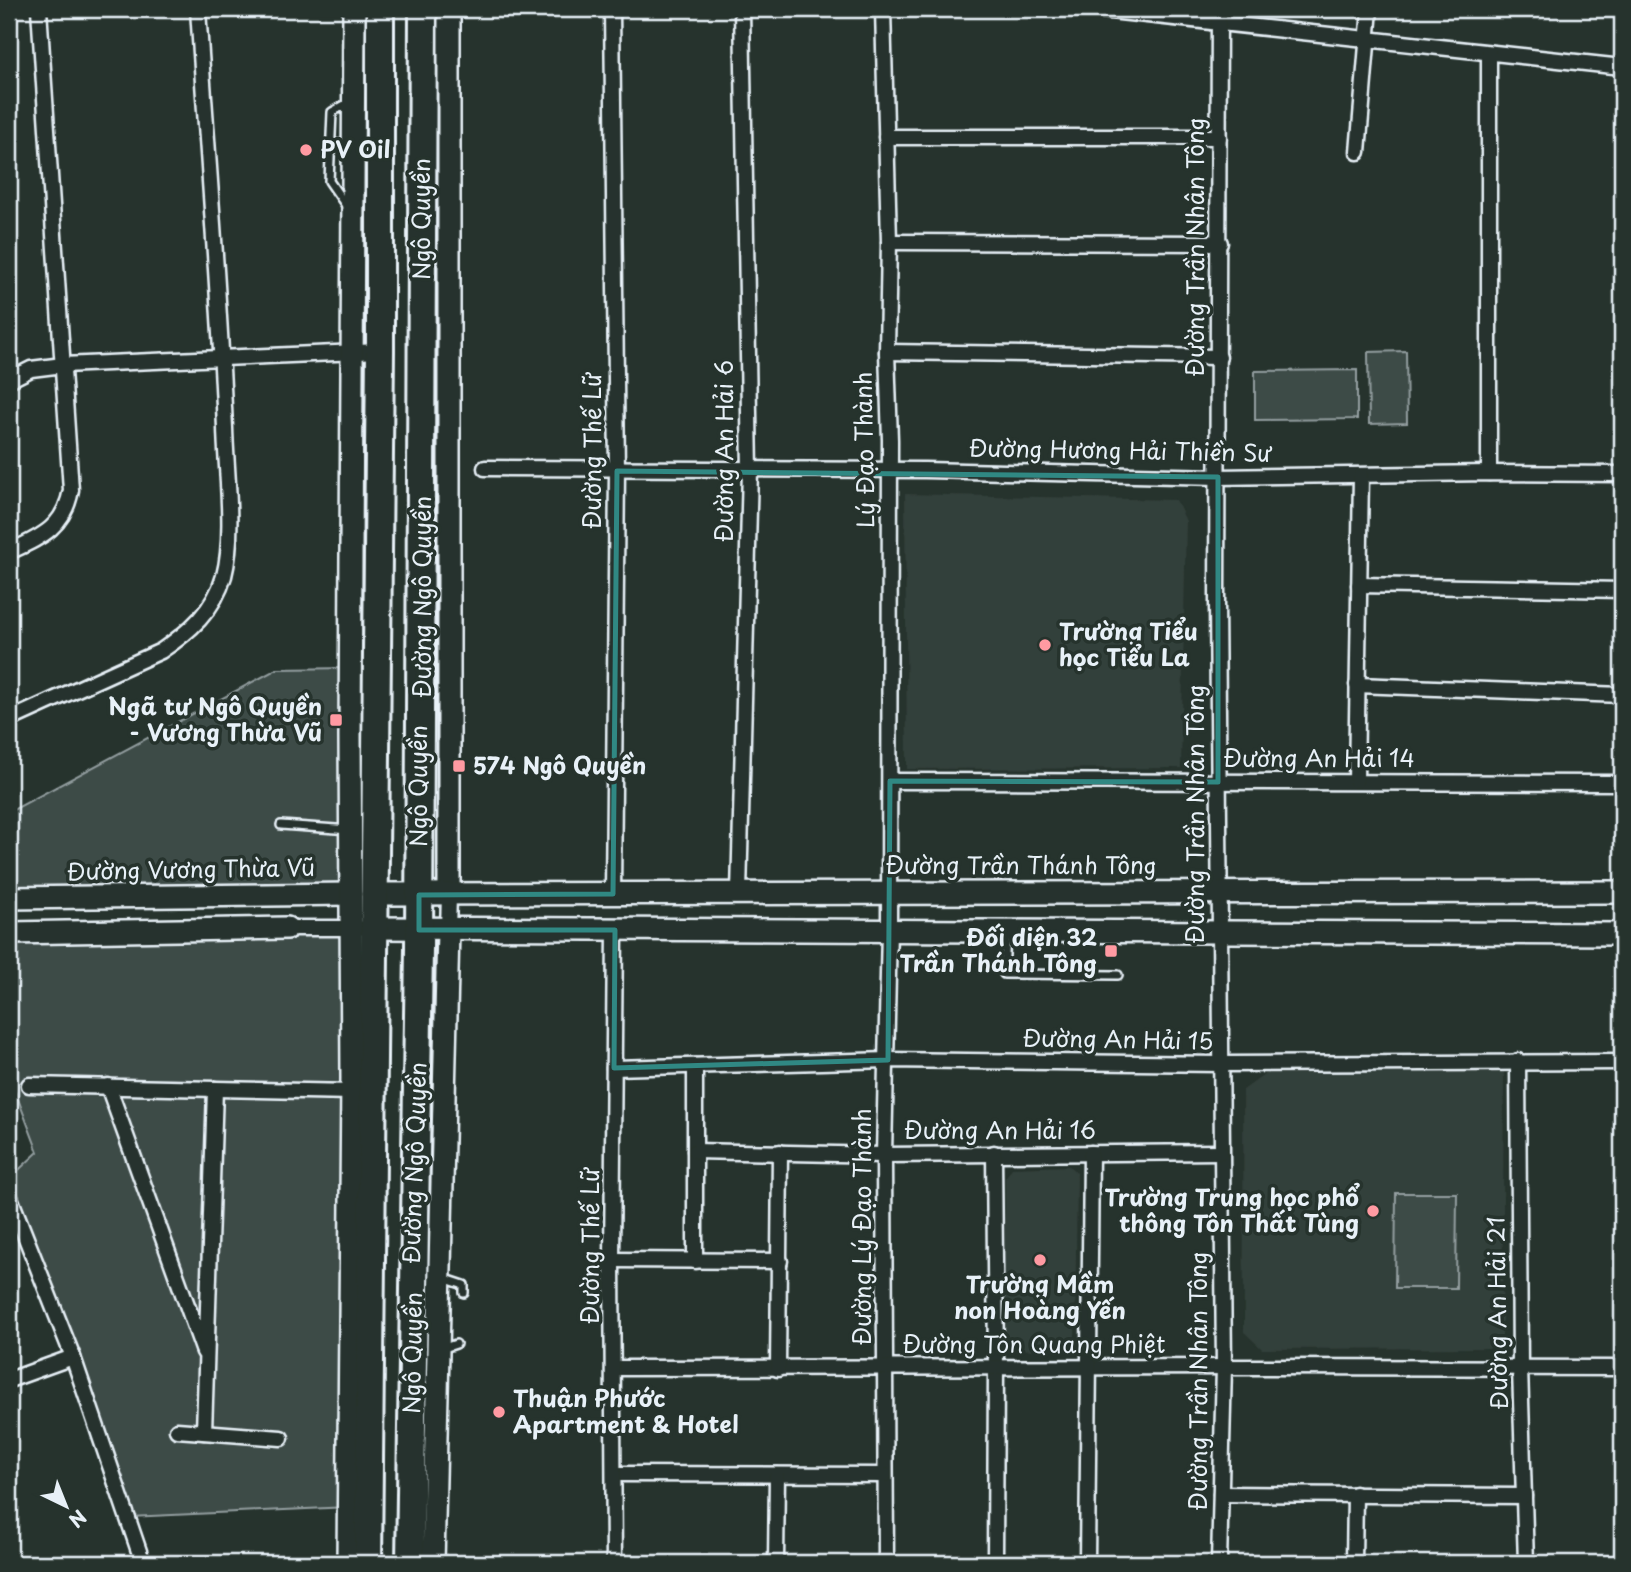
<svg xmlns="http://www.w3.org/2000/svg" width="1631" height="1572" viewBox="0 0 1631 1572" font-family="'Playpen Sans',sans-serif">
<rect width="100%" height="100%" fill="#26332d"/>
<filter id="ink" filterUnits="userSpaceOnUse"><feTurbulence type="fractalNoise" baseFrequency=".0143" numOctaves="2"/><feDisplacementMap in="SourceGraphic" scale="14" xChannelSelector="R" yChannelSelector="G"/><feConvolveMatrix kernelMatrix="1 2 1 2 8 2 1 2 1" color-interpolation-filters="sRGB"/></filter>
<g filter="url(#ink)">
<g fill="#333f3a">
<polygon points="905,494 1176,500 1186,521 1181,768 907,769"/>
<polygon points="1504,1069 1502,1348 1262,1349 1244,1332 1243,1090 1268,1072"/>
<polygon points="1069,1166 1077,1173 1075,1342 1066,1349 1010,1350 1004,1345 1005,1178 1012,1168"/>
</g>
<g fill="#3e4b47" stroke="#939ea0" stroke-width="2">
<polygon points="1406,351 1407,423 1369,424 1368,352"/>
<polygon points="1357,370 1357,419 1255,420 1255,371"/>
<polygon points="350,668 351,894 9,898 9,812 277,669"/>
<polygon points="351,927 349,1507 129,1517 9,1199 9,1179 38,1152 9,1075 9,933"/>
<polygon points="1396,1193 1457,1193 1456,1288 1395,1288"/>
</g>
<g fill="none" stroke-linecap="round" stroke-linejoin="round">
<defs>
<g id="lane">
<polyline points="331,144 376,143"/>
<polyline points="347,207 329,181 332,112 350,102"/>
<polyline points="281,825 350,830"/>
<polyline points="1006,934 1004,974 1118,975"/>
<polyline points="443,1278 464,1285 464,1293"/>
<polyline points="441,1349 456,1344"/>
</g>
<g id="street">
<polyline points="612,9 617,471 613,894"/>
<polyline points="883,9 889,242 887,352 890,440 889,929 884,1155 886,1563"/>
<polyline points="1092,9 1622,67"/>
<polyline points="1219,9 1217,603 1224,1367 1219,1563"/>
<polyline points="1489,53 1489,473"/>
<polyline points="886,137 1219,137"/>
<polyline points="1358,152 1370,9"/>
<polyline points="889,242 1220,243"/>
<polyline points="887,352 1219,357"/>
<polyline points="9,380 31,369 63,365 380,351"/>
<polyline points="485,468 925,470 1218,477 1489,473 1622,474"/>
<path d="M9 552C41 537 64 528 71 490L39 9"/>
<polyline points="1359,585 1622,590"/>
<polyline points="1357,685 1622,695"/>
<path d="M9 720 161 651C189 632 214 611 224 576 235 534 226 472 225 428 219 288 207 148 198 9"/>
<polyline points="890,781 1622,783"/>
<polyline points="1356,781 1361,476"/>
<polyline points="739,893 750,470 742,9"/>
<polyline points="287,928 359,928"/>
<polyline points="448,930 449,895"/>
<polyline points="1518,1061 1520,1368 1526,1563"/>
<polyline points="695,1066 695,1261"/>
<polyline points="614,1068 888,1060 1221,1064 1622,1062"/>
<polyline points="29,1085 352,1092"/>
<polyline points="108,1086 204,1352"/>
<polyline points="695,1151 884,1155 1221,1152"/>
<polyline points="994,1153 996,1368 995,1563"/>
<polyline points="9,1195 73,1357 143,1563"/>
<polyline points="612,1260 780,1261"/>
<polyline points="614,1368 1265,1367 1622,1368"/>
<polyline points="778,1369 780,1152"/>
<polyline points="9,1380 73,1357"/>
<polyline points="177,1430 281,1438"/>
<polyline points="204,1432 215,1089"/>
<polyline points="614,1474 885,1475"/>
<polyline points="1221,1494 1524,1496"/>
<polyline points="614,1563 612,1260 615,930"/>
<polyline points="776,1563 777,1475"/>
<polyline points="1087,1563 1091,1153"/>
<polyline points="1354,1563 1355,1494"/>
</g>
<g id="secondary">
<polyline points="449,9 449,895"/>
<polyline points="375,894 1622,892"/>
<polyline points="9,898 351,894"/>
<polyline points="374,928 1622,934"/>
<polyline points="9,933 287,928"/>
<polyline points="348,1563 352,1078 350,737 354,9"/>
<polyline points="433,1563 448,930"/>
</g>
<g id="highway">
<polyline points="368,1563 380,351 380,9"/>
<polyline points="410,1563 419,948 423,9"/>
</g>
</defs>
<use href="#lane" stroke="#e8f1f8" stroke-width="12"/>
<use href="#street" stroke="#e8f1f8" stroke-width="19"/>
<use href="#secondary" stroke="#e8f1f8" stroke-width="26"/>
<use href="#highway" stroke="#e8f1f8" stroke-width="32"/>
<use href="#lane" stroke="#26332d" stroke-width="7"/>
<use href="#street" stroke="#26332d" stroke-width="14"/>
<use href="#secondary" stroke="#26332d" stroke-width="21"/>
<use href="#highway" stroke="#26332d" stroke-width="26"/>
</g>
</g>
<path fill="none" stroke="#308883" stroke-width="5" stroke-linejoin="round" d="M617 471 1218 477V782L890 781 888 1060 614 1068 615 930H419V895L613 894Z"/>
<g fill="#ff9aa2" stroke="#26332d" stroke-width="2.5">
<circle cx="306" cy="150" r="7"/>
<circle cx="1045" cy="645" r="7"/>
<rect x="329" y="713" width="14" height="14" rx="3.5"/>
<rect x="452" y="759" width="14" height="14" rx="3.5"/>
<rect x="1104" y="944" width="14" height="14" rx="3.5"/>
<circle cx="1373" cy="1211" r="7"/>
<circle cx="1040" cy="1260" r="7"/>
<circle cx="499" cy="1412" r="7"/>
</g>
<g text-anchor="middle" stroke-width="7" stroke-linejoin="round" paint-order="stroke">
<g font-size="23" font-weight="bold" fill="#e8f1f8" stroke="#26332d" text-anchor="start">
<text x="320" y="158">PV Oil</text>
<text x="1059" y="640">Trường Tiểu<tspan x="1059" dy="26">học Tiểu La</tspan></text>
<text x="322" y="715" text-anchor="end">Ngã tư Ngô Quyền<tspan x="322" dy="26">- Vương Thừa Vũ</tspan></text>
<text x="473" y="774">574 Ngô Quyền</text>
<text x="1097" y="946" text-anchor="end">Đối diện 32<tspan x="1097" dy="26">Trần Thánh Tông</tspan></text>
<text x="1359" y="1206" text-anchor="end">Trường Trung học phổ<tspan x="1359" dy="26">thông Tôn Thất Tùng</tspan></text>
<text x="1040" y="1293" text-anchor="middle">Trường Mầm<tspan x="1040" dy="26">non Hoàng Yến</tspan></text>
<text x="513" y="1407">Thuận Phước<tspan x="513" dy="26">Apartment &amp; Hotel</tspan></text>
</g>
<g font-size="23" fill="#e8f1f8" stroke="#26332d">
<text transform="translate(422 219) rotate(-90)" y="8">Ngô Quyền</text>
<text transform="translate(1196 247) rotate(-90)" y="8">Đường Trần Nhân Tông</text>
<text transform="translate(865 450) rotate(-91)" y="8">Lý Đạo Thành</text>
<text transform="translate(593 451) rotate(-90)" y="8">Đường Thế Lữ</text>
<text transform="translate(725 451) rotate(-90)" y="8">Đường An Hải 6</text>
<text transform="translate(1120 451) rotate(1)" y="8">Đường Hương Hải Thiền Sư</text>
<text transform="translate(423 597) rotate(-90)" y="8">Đường Ngô Quyền</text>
<text x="1319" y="767">Đường An Hải 14</text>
<text transform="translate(419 786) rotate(-90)" y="8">Ngô Quyền</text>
<text transform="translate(1196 814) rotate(-90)" y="8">Đường Trần Nhân Tông</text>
<text x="1021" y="874">Đường Trần Thánh Tông</text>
<text transform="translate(191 870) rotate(-1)" y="8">Đường Vương Thừa Vũ</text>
<text transform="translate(1118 1040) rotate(1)" y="8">Đường An Hải 15</text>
<text x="1000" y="1139">Đường An Hải 16</text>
<text transform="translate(415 1163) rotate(-88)" y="8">Đường Ngô Quyền</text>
<text transform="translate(863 1227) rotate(-90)" y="8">Đường Lý Đạo Thành</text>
<text transform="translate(591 1246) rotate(-90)" y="8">Đường Thế Lữ</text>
<text transform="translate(1498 1313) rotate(-91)" y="8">Đường An Hải 21</text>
<text x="1034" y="1353">Đường Tôn Quang Phiệt</text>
<text transform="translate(413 1353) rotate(-89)" y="8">Ngô Quyền</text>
<text transform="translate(1199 1381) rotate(-90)" y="8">Đường Trần Nhân Tông</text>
</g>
</g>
<rect width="1631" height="1572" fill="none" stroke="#26332d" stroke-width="35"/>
<rect x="18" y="18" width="1596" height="1537" fill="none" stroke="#e8f1f8" stroke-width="2.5" filter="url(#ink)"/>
<g transform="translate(66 1506) rotate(137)" stroke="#26332d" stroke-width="5" paint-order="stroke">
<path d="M0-5L12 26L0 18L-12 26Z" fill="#e8f1f8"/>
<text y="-10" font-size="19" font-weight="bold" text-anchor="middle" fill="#e8f1f8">N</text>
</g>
</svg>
